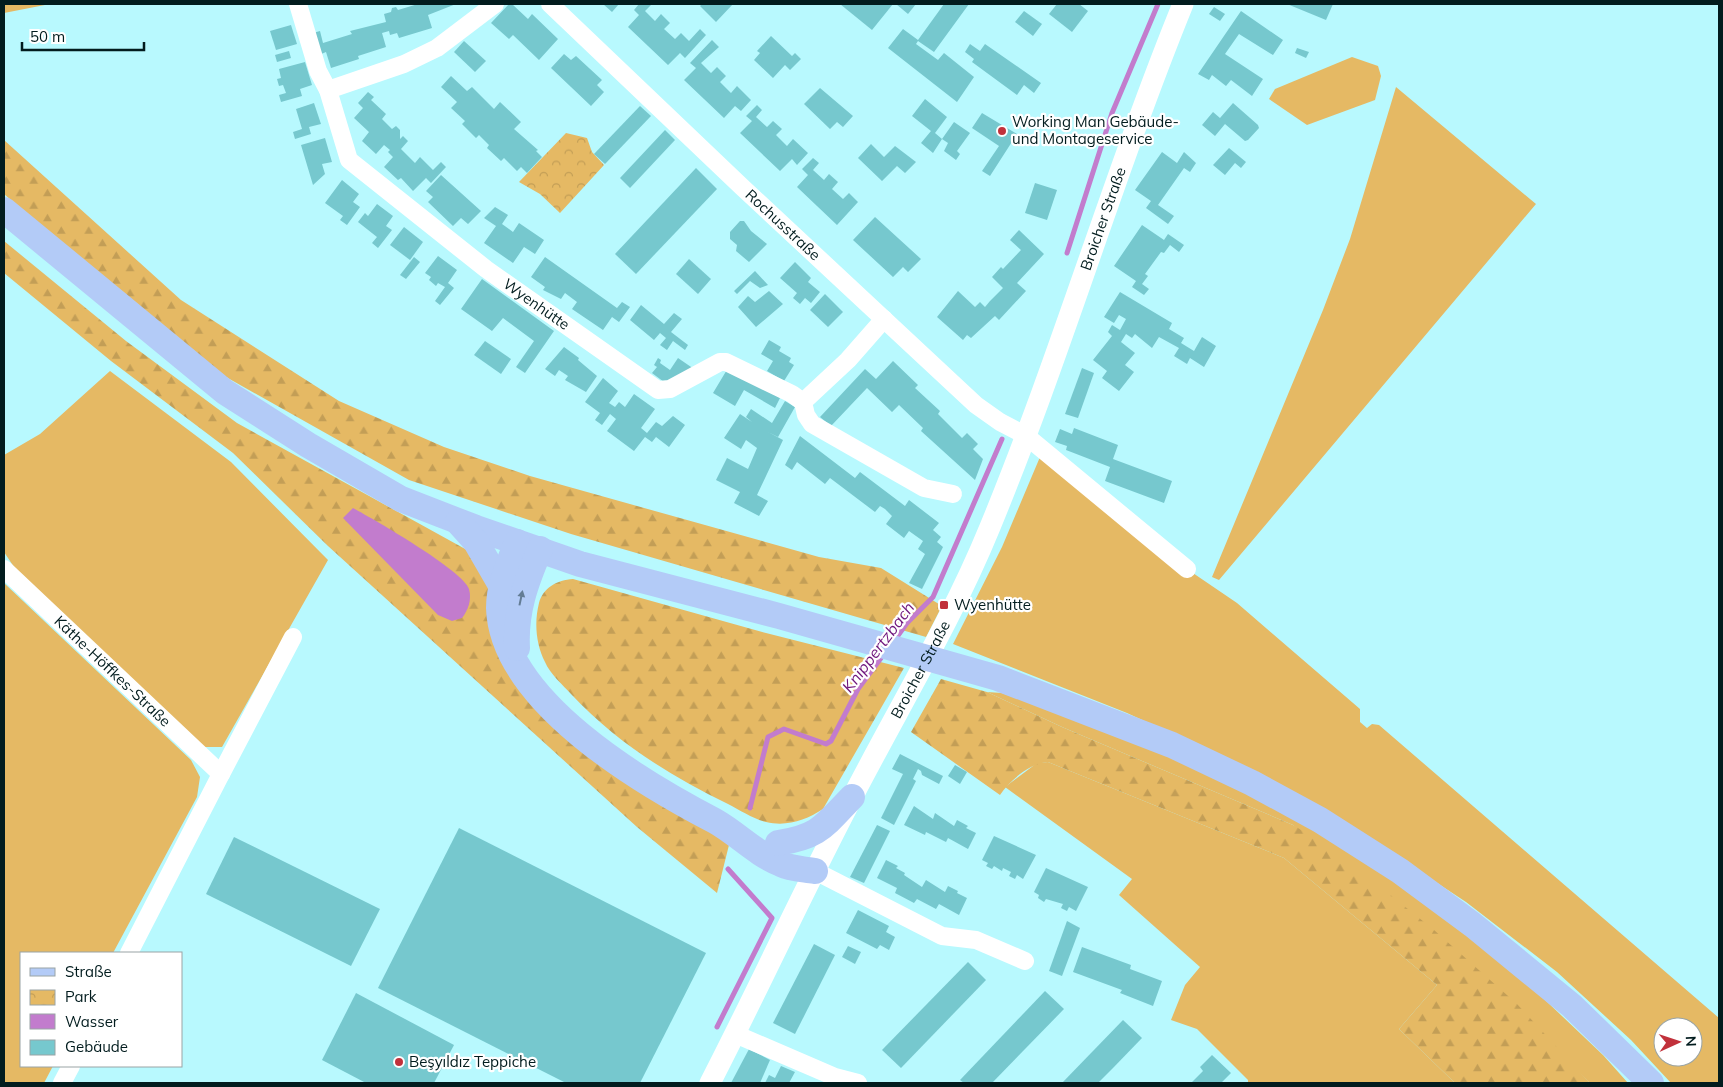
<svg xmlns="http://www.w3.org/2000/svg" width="1723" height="1087" viewBox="0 0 1723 1087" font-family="Mulish,sans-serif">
<defs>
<pattern id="forest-firs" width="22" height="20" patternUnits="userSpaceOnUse" patternTransform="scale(1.25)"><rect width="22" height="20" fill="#e5b964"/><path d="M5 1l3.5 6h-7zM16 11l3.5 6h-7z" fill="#c39e56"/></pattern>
<pattern id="park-crowns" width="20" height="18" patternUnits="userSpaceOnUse" patternTransform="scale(1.25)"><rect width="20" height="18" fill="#e5b964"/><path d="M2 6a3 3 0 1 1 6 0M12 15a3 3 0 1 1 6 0" fill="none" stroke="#c39e56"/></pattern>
</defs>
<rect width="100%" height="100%" fill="#b8f9fe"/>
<g fill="#e5b964" fill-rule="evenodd">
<polygon points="4,4 50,4 4,13"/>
<polygon points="1352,57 1378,66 1381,76 1375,100 1307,125 1269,99 1275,89"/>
<polygon points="1396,87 1536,204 1219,580 1212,577 1323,310 1350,239"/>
<polygon points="110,371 231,462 328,560 222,747 203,747 14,567 4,552 4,455 40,434"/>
<path d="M1040 457 1187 569 1237 603 1360 709V722L1367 728 1372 724 1379 725 1719 1018V1083H1671L1631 1040 1557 972 1466 902 1372 840 1203 748 1127 713 953 644 1002 547ZM1663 1027H1693V1057H1663Z"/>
<polygon points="4,583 191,760 200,777 197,797 113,953 21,953 21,1066 53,1066 44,1083 4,1083"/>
<polygon points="987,692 1002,693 1147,746 1262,800 1385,873 1522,978 1603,1055 1628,1083 1590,1083 1563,1056 1293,825 1062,727"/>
<polygon points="1048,762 1284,858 1437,985 1399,1029 1455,1083 1248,1083 1248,1080 1197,1029 1171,1020 1185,985 1200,967 1119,895 1132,879 1005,787 1037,763"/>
</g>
<g fill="url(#forest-firs)">
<polygon points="4,140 181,300 339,401 444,447 530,476 819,557 881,568 942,606 926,637 571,534 409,480 226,377 138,311 4,194"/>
<polygon points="4,241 126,341 237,423 467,550 487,570 500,653 729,845 717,893 637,827 328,546 233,453 111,361 4,273"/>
<path d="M573 579 766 633 904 668 823 809C806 820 787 827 766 822 753 819 740 810 728 804 669 775 617 743 571 694 563 685 550 674 545 662 536 644 534 623 539 603 543 588 557 580 573 579Z"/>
<path d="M941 679 987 692 1062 727 1293 825 1337 852 1434 930 1517 1004 1590 1083H1455L1399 1029 1437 985 1284 858 1048 762C1030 763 1009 781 1000 795L911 732Z"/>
</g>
<polygon fill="url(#park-crowns)" points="566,133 587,138 592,152 604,165 560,213 540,194 519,182"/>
<path fill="#c27ccd" d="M353 508C375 520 462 570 469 589 472 600 468 610 462 618L452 621 438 615 343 518Z"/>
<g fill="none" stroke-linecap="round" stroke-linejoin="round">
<g stroke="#c27ccd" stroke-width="5">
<polyline points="1067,253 1112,113 1158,4"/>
<polyline points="894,641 907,623 933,597 1002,439"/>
<polyline points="750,808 768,737 784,729 826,744 831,741 858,689 884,654"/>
<polyline points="717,1027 772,918 728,869"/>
</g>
</g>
<g fill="#76c8ce">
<polygon points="418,4 456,4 428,15 432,28 399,38 397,33 390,35 389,31 382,33 386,47 358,56 359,59 331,68 326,52 319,55 313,33 320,31 323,43 352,34 350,31 386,22 384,14 391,12 392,8 396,7 398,10"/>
<polygon points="509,4 512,4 528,19 532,14 558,39 539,60 513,35 509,39 491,23"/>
<polygon points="603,4 619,4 612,12"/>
<polygon points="639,4 651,5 645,11 655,21 661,14 670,23 664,29 675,39 681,33 689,41 700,29 706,35 685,58 680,53 668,65 628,27 639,15 634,10"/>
<polygon points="702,4 733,4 716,22 700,6"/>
<polygon points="840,4 893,4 872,30"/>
<polygon points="896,4 916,4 908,14"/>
<polygon points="944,4 969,4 934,52 918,41 916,44 938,60 944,53 974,77 957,102 888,48 903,29 918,40"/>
<polygon points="1057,4 1079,4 1088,11 1072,32 1049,14"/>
<polygon points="1287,4 1333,4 1326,20"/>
<polygon points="1214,7 1225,14 1220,21 1209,14"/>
<polygon points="1024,11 1042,24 1033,36 1015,22"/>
<polygon points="1241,11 1283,40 1273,55 1239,34 1225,54 1263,79 1252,96 1231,80 1226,86 1212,75 1209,80 1198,74"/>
<polygon points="291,25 297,44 276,50 270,31"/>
<polygon points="771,36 792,56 795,53 801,59 790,70 785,65 773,78 754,60 760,53 757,51"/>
<polygon points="712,40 719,47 701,63 711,73 717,67 726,76 720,82 731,93 737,86 751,100 741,111 735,106 724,118 684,80 696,68 690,63"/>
<polygon points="464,41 486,61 475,72 454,52"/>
<polygon points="970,44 980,51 985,44 1041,83 1034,93 1024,85 1017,95 972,62 974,59 965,52"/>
<polygon points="1297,48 1309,52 1306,58 1295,53"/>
<polygon points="289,51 291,58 277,62 275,55"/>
<polygon points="564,54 571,60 576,56 602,80 597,85 604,92 591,106 551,68"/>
<polygon points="305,62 312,85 300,89 302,96 281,102 279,95 286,93 283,85 279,86 277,79 281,78 279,69"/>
<polygon points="451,76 467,91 472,87 494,109 500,102 521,122 514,129 538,150 536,151 542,157 527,173 521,167 517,171 504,158 501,161 487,148 489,145 479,135 476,138 462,124 465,121 451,108 457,102 441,87"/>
<polygon points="820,88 853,116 843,127 837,122 830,129 804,104"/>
<polygon points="368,92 374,97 371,100 386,114 382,119 392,129 396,126 400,130 400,139 403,136 408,141 401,149 415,163 420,157 433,170 441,162 446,167 431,183 426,178 413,191 401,178 398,180 384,167 393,157 388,152 390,150 384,145 376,154 362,141 369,132 354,118 363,108 358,103"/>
<polygon points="925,99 947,117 935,133 942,139 933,153 921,143 931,131 912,116"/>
<polygon points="314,103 321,124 309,127 311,134 295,139 293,132 302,129 296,109"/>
<polygon points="1233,103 1258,125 1259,128 1248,140 1245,141 1225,124 1215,136 1202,125 1213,112 1220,118"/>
<polygon points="757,105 762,110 756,117 767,127 773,121 782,129 776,135 787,146 793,139 808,153 797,165 792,159 780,171 740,133 752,121 746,116"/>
<polygon points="640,106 651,116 605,164 594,154"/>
<polygon points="982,113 1017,134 990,176 982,171 999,146 972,128"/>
<polygon points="954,122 970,133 957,151 960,154 956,160 944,151 948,143 942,139"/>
<polygon points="665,130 675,140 630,188 620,178"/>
<polygon points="325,138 332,162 322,164 325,174 313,185 301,145"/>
<polygon points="871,144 884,157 895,146 916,162 905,173 897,166 882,181 858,158"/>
<polygon points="1229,148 1246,162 1241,168 1235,163 1225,175 1213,165"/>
<polygon points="1162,152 1177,163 1184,152 1196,163 1190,172 1184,168 1158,205 1174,216 1168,224 1146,208 1151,201 1135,190"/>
<polygon points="813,158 819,163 813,170 824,180 829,174 838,182 832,189 843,199 849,193 858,202 837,225 797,187 808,175 802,169"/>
<polygon points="696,168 717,189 636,274 615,254"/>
<polygon points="441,175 481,211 468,224 461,218 453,226 428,202 433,197 426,191"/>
<polygon points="342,180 359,194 353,202 360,207 347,225 340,220 343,216 325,203"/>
<polygon points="1035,183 1057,190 1047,220 1025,213"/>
<polygon points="377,204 393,216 386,226 392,230 378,248 372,243 377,237 358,222 365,213 368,216"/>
<polygon points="495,207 508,215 502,224 513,232 519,223 544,240 535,254 524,247 513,263 484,243 496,226 484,218"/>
<polygon points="875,217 921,259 908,272 903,267 893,277 853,240"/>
<polygon points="740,221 744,221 751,231 767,244 749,262 736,251 737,245 730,239 730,232"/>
<polygon points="1142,225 1164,240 1168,234 1184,245 1179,252 1170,245 1164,253 1161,252 1145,274 1148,276 1142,284 1149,289 1144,295 1132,287 1136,281 1114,266"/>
<polygon points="404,227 423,242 410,260 390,245"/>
<polygon points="1019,230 1044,254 1017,283 1026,291 999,320 995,316 971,338 967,335 963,340 937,317 958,291 975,307 980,302 985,307 990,301 1003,288 992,277 1001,267 1003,269 1021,250 1010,240"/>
<polygon points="438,256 457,270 448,283 454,288 440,305 435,301 445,287 438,283 436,286 429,280 431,277 425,273"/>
<polygon points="414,257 420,262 406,279 400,275"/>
<polygon points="545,257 617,308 622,302 630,307 619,322 612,317 603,330 572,309 577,302 565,293 561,299 543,290 545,287 531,277"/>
<polygon points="689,259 711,279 698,294 676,274"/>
<polygon points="795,262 811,278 808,282 820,292 811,303 805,298 800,304 793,298 797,293 780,278"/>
<polygon points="755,271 768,285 760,288 750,281 737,294 734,291"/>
<polygon points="482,279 554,331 525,373 516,367 534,341 503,318 492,331 461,309"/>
<polygon points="769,291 783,304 756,327 738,307 748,296 755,302"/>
<polygon points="1120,292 1172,323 1169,329 1184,338 1181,343 1194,351 1202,337 1216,346 1204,367 1190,358 1187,364 1174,356 1179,348 1159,337 1152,348 1135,334 1132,338 1126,334 1121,342 1135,353 1125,365 1134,372 1119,391 1102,378 1107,371 1093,360 1112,336 1108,332 1112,325 1120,330 1126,319 1119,315 1114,323 1104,317"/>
<polygon points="825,294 843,312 828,327 810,310"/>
<polygon points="641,305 664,324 674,313 682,319 671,332 688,345 685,350 673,341 667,350 660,345 666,338 660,333 654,340 630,320"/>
<polygon points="769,340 781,347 779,351 791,358 789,362 794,365 784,381 767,371 773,361 761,354"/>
<polygon points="485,341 511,359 501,374 474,355"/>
<polygon points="564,347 579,358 578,360 597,376 586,392 565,380 568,376 559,370 555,376 545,369"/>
<polygon points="658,358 661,360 660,363 670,370 678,358 694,369 668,385 652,373 657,367 654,365"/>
<polygon points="893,361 918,385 915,388 940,411 938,414 962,438 967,433 978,444 973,449 983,459 975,480 921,431 923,428 899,405 892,412 867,388 831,426 820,417 865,369 876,379"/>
<polygon points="728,368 780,398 775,408 744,390 735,406 713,393"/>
<polygon points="1082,368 1094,373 1078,418 1065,414"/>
<polygon points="603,378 618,391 609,403 615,407 619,402 625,407 634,394 655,409 641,428 647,433 656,422 662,426 673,416 685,425 669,447 656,437 652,442 645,437 634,451 607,431 616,419 610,414 602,425 595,420 600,413 585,402"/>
<polygon points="785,401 795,407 778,437 768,432 783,440 757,495 768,501 759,516 734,503 740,492 716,480 727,458 748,469 757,448 746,440 741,449 724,438 740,414 752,422 746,417 751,409 772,423"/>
<polygon points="1074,428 1118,445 1113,459 1172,481 1164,503 1105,481 1110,467 1066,450 1067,446 1055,442 1060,429 1072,434"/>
<polygon points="800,436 855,478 860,472 905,506 909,500 939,523 933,530 941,537 937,542 943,547 922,589 909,583 925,554 918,549 923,541 909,531 904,538 886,524 892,516 885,509 880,506 875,512 830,478 825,484 797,462 792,470 785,465"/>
<polygon points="900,754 943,776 939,784 922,775 921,771 918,769 913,779 916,781 894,825 881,818 903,774 892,769"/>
<polygon points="955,765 967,772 960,784 948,776"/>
<polygon points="914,806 933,819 935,813 954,826 957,820 968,826 966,828 976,833 968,849 948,838 946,842 926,832 925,835 904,825"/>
<polygon points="877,825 890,831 864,883 850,877"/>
<polygon points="459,828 706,953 640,1083 566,1083 378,988"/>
<polygon points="994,836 1036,855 1023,879 1017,875 1015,879 1009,876 1011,872 1003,868 1002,871 994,866 992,869 986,866 988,863 982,860"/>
<polygon points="234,837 380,909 351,966 206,894"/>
<polygon points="886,860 898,866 896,868 905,873 904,875 922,887 926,880 945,892 948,886 958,891 957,893 967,898 959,915 939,904 936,909 917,899 914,903 895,893 897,888 877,878"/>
<polygon points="1046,868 1088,887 1076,911 1069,907 1067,911 1061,908 1063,904 1046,899 1044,902 1038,898 1039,895 1034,892"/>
<polygon points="858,910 889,926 886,932 895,937 889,950 880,945 877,949 846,933"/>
<polygon points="1067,921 1080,928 1062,976 1049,971"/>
<polygon points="814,944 835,955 795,1034 773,1023"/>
<polygon points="848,946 861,952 855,964 842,957"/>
<polygon points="1082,947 1131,965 1130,969 1162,981 1153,1006 1120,993 1122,990 1073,972"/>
<polygon points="968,962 986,980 901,1068 882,1050"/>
<polygon points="1045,991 1064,1009 992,1083 964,1083 960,1080"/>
<polygon points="356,993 454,1045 434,1083 366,1083 322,1060"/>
<polygon points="1123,1020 1142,1038 1113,1068 1098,1083 1062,1083"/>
<polygon points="749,1049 770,1060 760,1083 731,1083"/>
<polygon points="1212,1055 1231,1073 1221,1083 1191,1083 1203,1071 1200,1067"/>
<polygon points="781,1066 795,1072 789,1083 765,1083 769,1075 775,1078"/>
</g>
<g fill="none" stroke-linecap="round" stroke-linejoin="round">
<g stroke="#fff" stroke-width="18">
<path id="s1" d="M298 4 318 71 328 90 349 160 486 269 658 390 670 389 720 362H726L792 394 803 402 848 360 884 319"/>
<path id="s2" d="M550 4 742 187 976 405 1000 422 1025 435 1187 569"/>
<polyline points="328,90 404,64 437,48 495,4"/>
<polyline points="803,402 806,415 812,424 924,488 953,494"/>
<path id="s3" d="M4 569 221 774 129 953"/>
<polyline points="221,774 293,637"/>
<polyline points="815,871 942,936 976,940 1025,961"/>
<polyline points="735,1034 835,1077 858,1083"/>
<polyline points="62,1083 71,1066"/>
</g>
<path stroke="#fff" stroke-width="21" id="s4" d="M710 1083C759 988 803 891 853 796 899 707 952 620 990 527 1061 355 1113 176 1183 4"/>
<g stroke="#b3cbf7" stroke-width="26">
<polyline points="4,210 225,392 308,445 401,499 476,528 580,564 779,616 998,678 1172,745 1252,783 1320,820 1400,871 1473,925 1572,1006 1651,1083"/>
<polyline points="458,522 476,542 502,587"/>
<path d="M517 542C509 563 499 585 499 608 502 701 642 783 715 821 738 834 756 854 781 864 791 869 804 869 815 871"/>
<path d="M517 648C515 611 526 582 540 549"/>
<path d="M778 843C819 837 824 826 852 797"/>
</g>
</g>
<defs><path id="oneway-solid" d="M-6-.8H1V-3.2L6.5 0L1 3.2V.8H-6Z" transform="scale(1.25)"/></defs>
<use fill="#637c95" href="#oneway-solid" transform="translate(521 598) rotate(-78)"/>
<g fill="#c1313b" stroke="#fff" stroke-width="2">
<circle cx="1002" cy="131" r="5"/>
<rect x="939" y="600" width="10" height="10" rx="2.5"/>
<circle cx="399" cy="1062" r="5"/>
</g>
<g text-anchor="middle" stroke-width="4.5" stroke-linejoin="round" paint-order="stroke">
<g font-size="15" fill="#021c1e" stroke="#fff" text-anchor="start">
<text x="1012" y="127">Working Man Gebäude-<tspan x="1012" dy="17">und Montageservice</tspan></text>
<text x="954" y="610">Wyenhütte</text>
<text x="409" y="1067">Beşyıldız Teppiche</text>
</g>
<g font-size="15" fill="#021c1e" stroke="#fff">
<text dy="5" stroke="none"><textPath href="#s4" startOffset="951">Broicher Straße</textPath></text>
<text dy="5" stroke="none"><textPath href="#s2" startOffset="321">Rochusstraße</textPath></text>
<text dy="5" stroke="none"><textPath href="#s1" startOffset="401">Wyenhütte</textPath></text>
<text dy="5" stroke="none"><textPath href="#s4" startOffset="464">Broicher Straße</textPath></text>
<text dy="5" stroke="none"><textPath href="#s3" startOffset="149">Käthe-Höffkes-Straße</textPath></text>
</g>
<g font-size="16" font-style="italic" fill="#6f167c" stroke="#fff">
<text transform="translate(878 647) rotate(-53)" y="6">Knippertzbach</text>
</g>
</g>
<rect width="1723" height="1087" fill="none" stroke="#021c1e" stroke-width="10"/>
<rect x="20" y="952" width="162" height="115" fill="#ffffff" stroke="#9aa4a5"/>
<rect x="30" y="968" width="25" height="8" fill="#b3cbf7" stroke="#9aa4a5"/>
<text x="65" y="977" font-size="15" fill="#021c1e">Straße</text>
<rect x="30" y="990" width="25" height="15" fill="url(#park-crowns)" stroke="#9aa4a5"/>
<text x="65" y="1002" font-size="15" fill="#021c1e">Park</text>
<rect x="30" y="1014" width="25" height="15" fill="#c27ccd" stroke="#9aa4a5"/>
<text x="65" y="1027" font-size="15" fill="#021c1e">Wasser</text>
<rect x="30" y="1040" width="25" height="15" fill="#76c8ce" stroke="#9aa4a5"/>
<text x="65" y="1052" font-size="15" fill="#021c1e">Gebäude</text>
<g transform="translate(1678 1042) rotate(87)"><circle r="24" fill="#ffffff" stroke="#9aa4a5"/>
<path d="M0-4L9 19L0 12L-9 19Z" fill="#c1313b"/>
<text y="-8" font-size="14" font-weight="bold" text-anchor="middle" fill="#021c1e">N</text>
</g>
<path d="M22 42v8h122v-8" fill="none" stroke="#021c1e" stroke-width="2.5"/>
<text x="30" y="42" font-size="15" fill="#021c1e" stroke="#ffffff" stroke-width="4" paint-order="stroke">50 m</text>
</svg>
